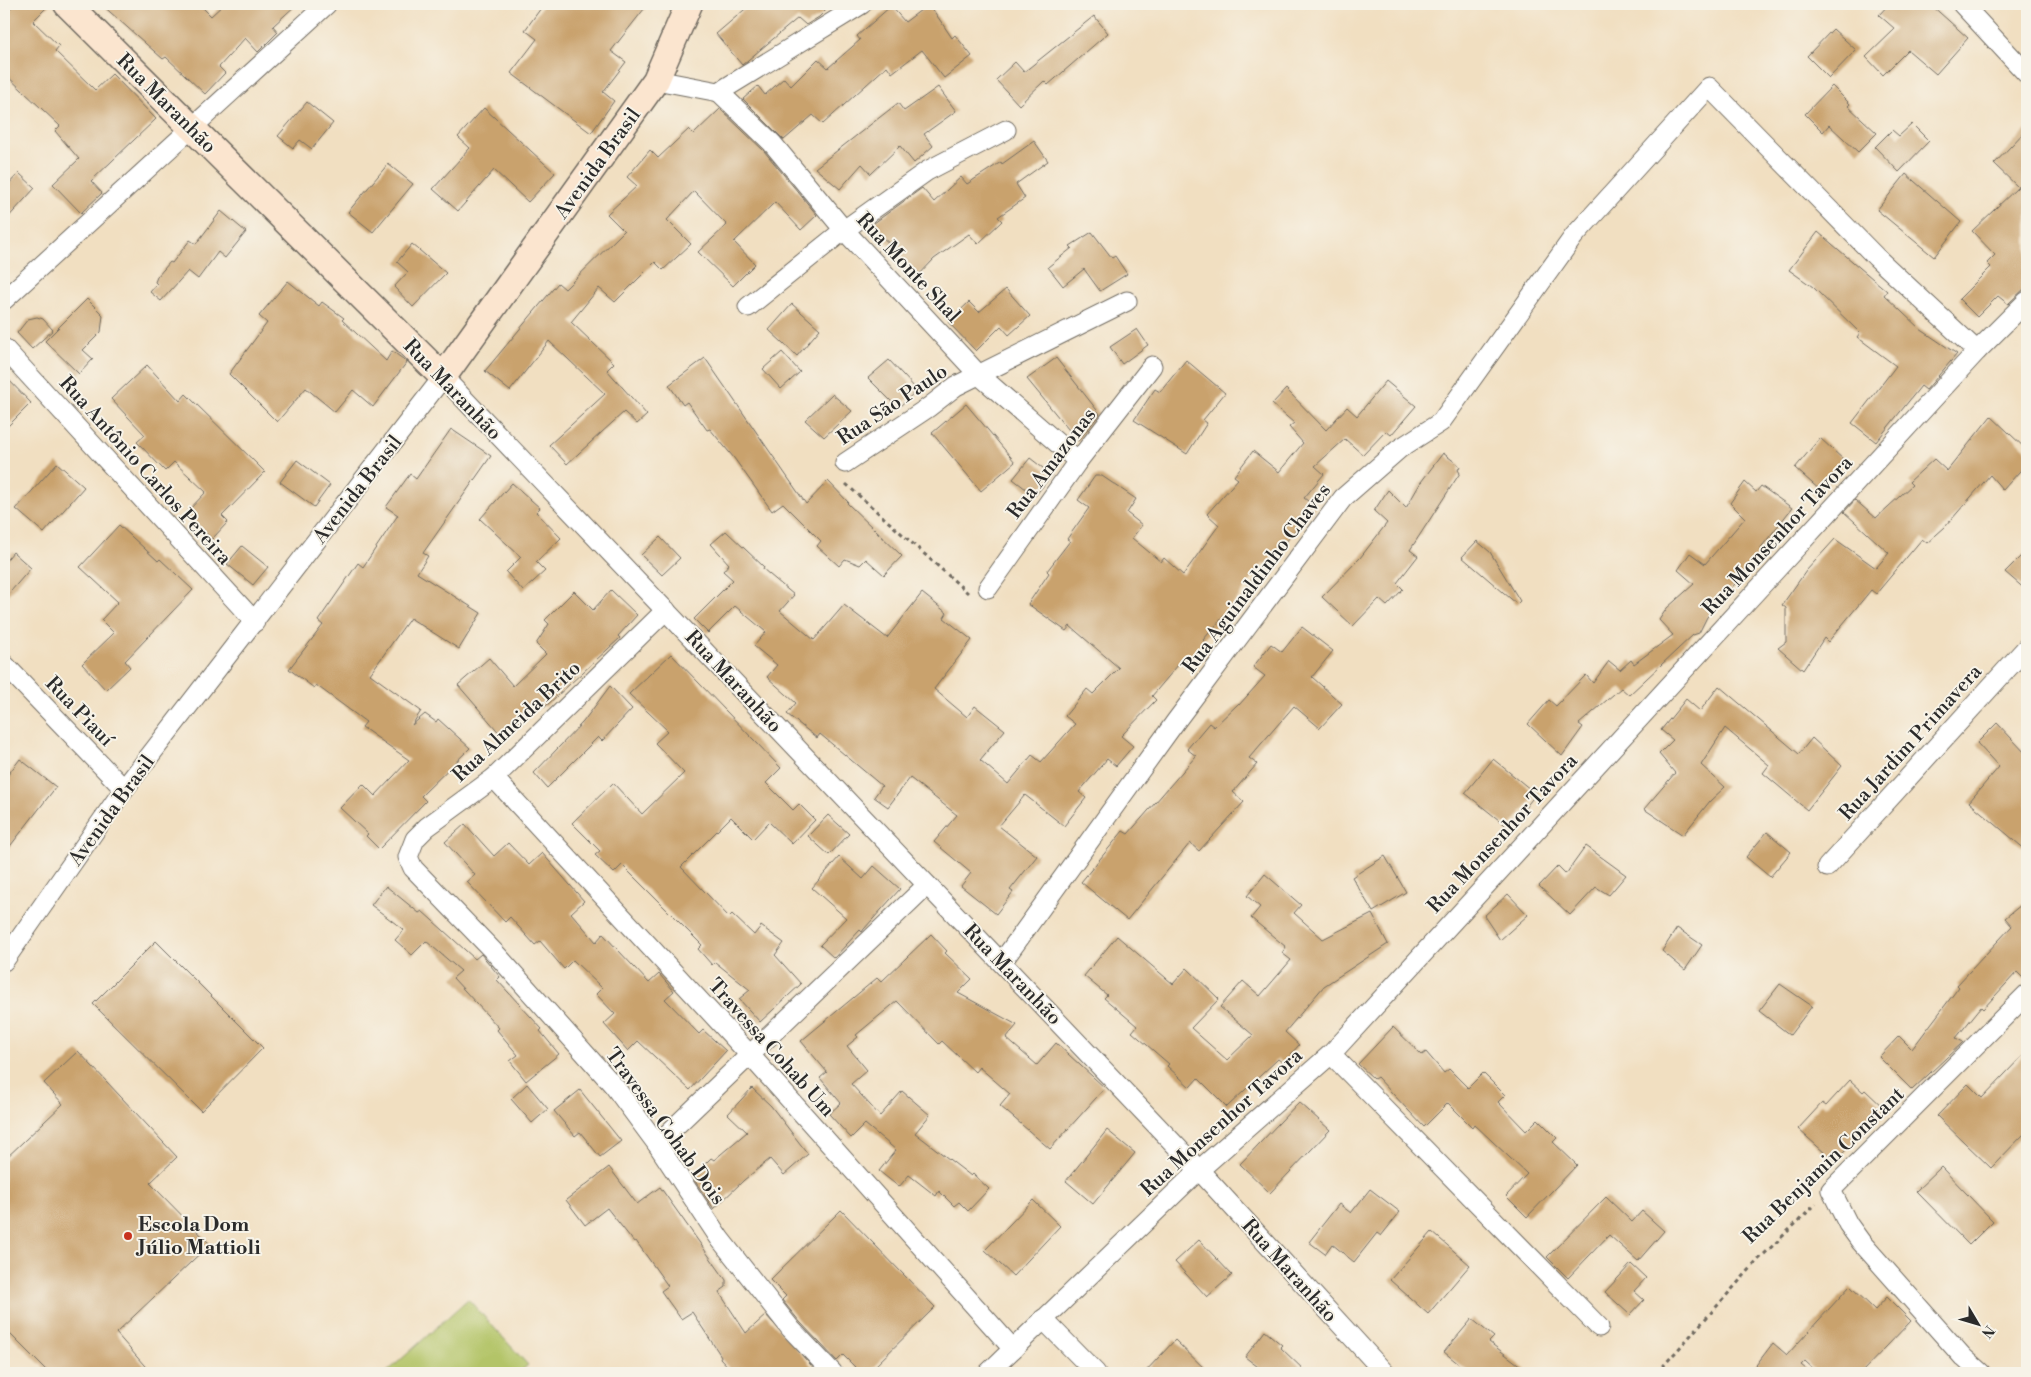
<svg xmlns="http://www.w3.org/2000/svg" width="2031" height="1377" viewBox="0 0 2031 1377" font-family="'Libre Bodoni',serif">
<rect width="100%" height="100%" fill="#f7f3e8"/>
<filter id="ink" filterUnits="userSpaceOnUse"><feTurbulence type="fractalNoise" baseFrequency=".02" numOctaves="2"/><feDisplacementMap in="SourceGraphic" scale="10" xChannelSelector="R" yChannelSelector="G"/><feConvolveMatrix kernelMatrix="1 2 1 2 8 2 1 2 1" color-interpolation-filters="sRGB"/></filter>
<filter id="wash" filterUnits="userSpaceOnUse"><feTurbulence type="fractalNoise" baseFrequency=".0096" numOctaves="4" result="noise"/><feDisplacementMap in="SourceGraphic" scale="20" xChannelSelector="R" yChannelSelector="G"/><feGaussianBlur stdDeviation="1.12" result="paint"/><feColorMatrix in="noise" values="0 0 0 0 0 0 0 0 0 0 0 0 0 0 0 0 0 1.4 0 .05"/><feComposite in="paint" operator="in"/></filter>
<g filter="url(#wash)">
<rect width="100%" height="100%" fill="#f1dfc1"/>
<polygon fill="#b3c467" stroke="#6f7849" points="468,1299 528,1365 519,1373 386,1373"/>
<g id="blocks">
<g fill="#c9a26d">
<polygon points="15,4 50,4 33,21 59,46 55,51 95,90 112,74 156,119 91,181 102,193 81,213 53,184 79,159 55,131 60,126 4,73 4,15"/>
<polygon points="101,4 199,4 211,16 224,4 297,4 273,26 278,32 258,52 245,38 219,67 225,73 205,94 166,57 163,59"/>
<polygon points="544,4 648,4 611,51 626,62 603,92 614,101 591,133 511,73 537,39 525,30"/>
<polygon points="751,4 832,4 819,17 806,25 798,18 742,65 716,34"/>
<polygon points="929,4 952,38 955,35 972,56 944,78 922,50 892,73 887,66 823,124 813,115 784,140 743,99 758,86 765,95 784,78 791,86 818,59 828,68 860,40 857,36 891,6 905,22"/>
<polygon points="1889,4 1930,4 1968,38 1936,74 1908,50 1883,75 1866,57 1895,29 1879,15"/>
<polygon points="1094,16 1108,33 1048,85 1044,81 1019,105 996,80 1015,62 1024,72"/>
<polygon points="1833,29 1856,50 1829,78 1807,56"/>
<polygon points="1832,86 1850,104 1848,106 1877,133 1858,152 1829,125 1823,132 1805,114"/>
<polygon points="938,87 956,111 924,134 933,146 914,163 900,146 871,174 862,164 840,189 815,168 898,103 904,111"/>
<polygon points="307,102 333,123 312,149 300,140 293,148 278,136"/>
<polygon points="484,108 555,173 528,202 494,170 458,211 433,189 470,148 458,137"/>
<polygon points="720,109 764,151 817,215 801,230 775,202 734,242 755,264 733,286 698,252 727,225 694,191 667,220 691,244 663,270 655,262 615,302 599,288 571,322 614,363 607,370 647,415 637,424 624,412 567,464 549,445 605,394 549,341 510,391 485,371 558,283 565,289 624,231 607,214 637,186 627,177 650,150 658,158 689,129 694,134"/>
<polygon points="1912,124 1929,141 1899,172 1875,147 1892,130 1899,136"/>
<polygon points="2027,129 2027,286 2008,304 1998,296 1977,317 1959,299 1991,267 1987,263 1995,255 1972,231 2018,187 1994,164"/>
<polygon points="1034,141 1048,161 1016,184 1025,198 998,217 1002,221 978,244 969,234 934,259 916,278 891,248 892,246 870,226 922,188 934,202 961,177 967,184 1001,162 1002,164"/>
<polygon points="388,164 413,184 373,232 348,212"/>
<polygon points="19,173 35,188 4,222 4,189"/>
<polygon points="1906,174 1961,222 1934,257 1877,210"/>
<polygon points="221,211 246,232 225,258 218,252 198,279 188,271 161,301 150,292 157,284 155,282 157,277 170,262 172,263 190,240 196,244"/>
<polygon points="1092,232 1112,258 1115,256 1127,274 1100,291 1084,269 1063,286 1048,267 1072,248 1070,246"/>
<polygon points="1818,232 1887,291 1884,295 1920,329 1957,354 1926,390 1921,386 1876,442 1852,423 1896,366 1857,337 1860,333 1813,287 1789,270"/>
<polygon points="412,244 446,273 413,307 394,287 408,272 397,262"/>
<polygon points="288,281 319,306 322,302 344,318 342,320 386,361 392,351 407,362 373,407 353,390 335,412 306,388 277,422 229,374 267,323 259,316"/>
<polygon points="1006,289 1030,316 1009,335 1001,326 976,351 948,322 969,302 979,312"/>
<polygon points="87,299 103,315 101,332 83,350 93,359 79,374 45,341"/>
<polygon points="792,304 820,329 797,356 769,330"/>
<polygon points="37,317 43,319 53,330 32,349 17,333 28,319"/>
<polygon points="1137,329 1148,345 1122,364 1110,347"/>
<polygon points="782,352 800,372 781,389 763,369"/>
<polygon points="705,358 806,504 828,481 848,502 847,503 902,556 884,575 866,559 860,565 845,559 839,566 817,546 821,541 783,503 772,511 734,458 710,429 707,430 687,402 683,405 669,385"/>
<polygon points="1056,358 1100,414 1078,441 1027,379"/>
<polygon points="889,360 917,390 898,408 868,378"/>
<polygon points="1186,360 1225,393 1203,420 1207,423 1187,454 1134,420 1155,389 1160,392"/>
<polygon points="147,365 180,401 186,394 265,472 222,516 228,522 212,539 185,514 206,492 174,462 165,471 137,442 145,435 111,399"/>
<polygon points="4,375 31,403 4,430"/>
<polygon points="1386,381 1416,406 1391,435 1386,431 1363,455 1345,439 1315,466 1324,474 1304,498 1316,507 1265,566 1263,564 1229,610 1203,640 1213,650 1194,669 1184,658 1152,696 1156,700 1121,736 1133,746 1116,766 1107,759 1079,792 1086,798 1064,826 1025,795 999,826 1037,856 1010,890 1013,892 996,914 961,886 971,873 934,842 957,815 910,778 888,807 874,797 882,786 820,734 817,738 787,714 796,703 767,677 777,665 754,646 766,632 735,606 708,633 694,619 733,580 723,571 729,564 711,544 726,531 764,567 763,569 794,595 780,611 814,640 844,605 887,638 922,593 947,613 944,618 972,640 934,689 967,717 975,706 1005,730 980,760 1008,784 1032,755 1041,762 1075,724 1065,716 1087,689 1093,694 1119,668 1070,626 1066,631 1028,604 1049,573 1047,571 1070,541 1067,539 1089,508 1078,500 1095,476 1102,476 1136,499 1127,513 1142,525 1132,538 1161,562 1164,558 1183,575 1219,525 1207,514 1238,479 1234,476 1253,451 1279,472 1303,443 1289,427 1294,423 1272,404 1286,389 1326,430 1347,407 1357,416"/>
<polygon points="832,394 852,411 824,437 805,420"/>
<polygon points="966,404 1015,462 981,491 932,433"/>
<polygon points="1991,416 2027,450 2027,463 2003,490 1990,475 1945,527 1927,543 1922,539 1876,594 1871,590 1828,642 1824,638 1803,670 1778,648 1786,642 1786,608 1782,605 1806,571 1835,539 1876,568 1889,553 1844,512 1855,500 1876,518 1912,485 1909,482 1934,459 1947,471"/>
<polygon points="451,429 491,456 423,553 428,556 417,573 481,613 459,649 410,618 370,674 421,711 412,725 425,714 436,722 438,719 470,748 421,796 426,801 379,849 366,836 368,834 340,808 363,784 375,796 409,760 362,727 366,722 316,685 314,688 289,669 323,625 318,621 358,563 363,567 398,515 386,507 410,474 416,479"/>
<polygon points="1820,438 1845,461 1821,491 1795,468"/>
<polygon points="1443,453 1460,466 1458,470 1460,473 1410,550 1418,556 1397,583 1403,589 1387,606 1379,599 1353,626 1322,597 1360,558 1387,523 1374,511 1388,490 1406,508 1421,482"/>
<polygon points="1030,458 1052,475 1035,496 1013,479"/>
<polygon points="297,460 330,485 314,507 280,482"/>
<polygon points="57,463 84,487 44,533 16,509"/>
<polygon points="1745,482 1756,492 1761,486 1792,508 1759,550 1762,552 1707,617 1699,633 1693,635 1629,695 1621,688 1579,724 1583,727 1562,756 1528,724 1549,700 1556,706 1586,675 1593,683 1609,661 1620,670 1631,660 1634,664 1673,635 1659,620 1667,608 1694,584 1678,570 1690,553 1705,564 1745,518 1730,503"/>
<polygon points="512,483 540,508 536,512 561,538 536,562 545,571 523,591 506,572 521,557 480,519"/>
<polygon points="119,525 158,561 160,559 193,590 125,661 130,667 106,690 82,664 114,633 101,620 118,602 80,567"/>
<polygon points="660,537 680,558 662,575 641,555"/>
<polygon points="1477,541 1490,552 1520,601 1517,604 1462,557"/>
<polygon points="242,546 268,567 253,585 227,564"/>
<polygon points="2027,550 2027,591 2005,572"/>
<polygon points="13,552 31,568 4,599 4,563"/>
<polygon points="611,590 637,615 618,636 620,638 545,707 541,703 502,736 458,685 489,658 513,686 546,654 536,644 549,624 545,620 574,591 593,610"/>
<polygon points="1302,627 1333,651 1312,677 1342,704 1320,728 1294,706 1249,758 1257,764 1233,792 1244,802 1199,851 1190,843 1127,920 1081,882 1123,831 1128,834 1196,756 1187,749 1209,723 1214,727 1238,704 1239,705 1265,676 1253,667 1271,644 1282,652"/>
<polygon points="671,654 781,768 766,783 793,810 799,804 815,820 792,844 769,822 753,839 731,817 681,867 729,917 732,914 754,935 761,926 784,943 775,955 801,984 760,1022 739,999 750,990 715,962 712,965 698,949 702,945 622,865 614,873 595,855 600,851 572,823 613,783 642,814 684,773 655,743 668,731 629,694"/>
<polygon points="610,686 632,709 602,741 598,737 547,788 534,773 583,722"/>
<polygon points="1719,686 1799,754 1812,738 1842,766 1807,810 1763,773 1769,765 1725,728 1701,765 1725,787 1710,801 1683,835 1644,809 1675,773 1659,754 1673,740 1661,730 1686,699 1700,711"/>
<polygon points="1997,723 2027,755 2027,851 1969,802 1999,767 1977,743"/>
<polygon points="20,759 56,787 4,854 4,780"/>
<polygon points="1493,759 1536,794 1509,828 1465,793"/>
<polygon points="828,815 849,834 829,855 808,836"/>
<polygon points="465,824 494,856 508,843 529,865 542,853 584,901 571,913 596,942 603,934 649,983 659,974 674,991 665,999 699,1034 703,1030 726,1051 690,1090 638,1041 628,1051 604,1024 615,1014 596,994 602,988 573,960 564,969 540,941 535,945 510,917 505,922 467,882 475,875 445,842"/>
<polygon points="1767,832 1791,852 1770,877 1746,857"/>
<polygon points="1586,846 1626,875 1609,895 1596,887 1570,915 1539,886 1558,866 1566,874"/>
<polygon points="1385,856 1406,892 1373,912 1352,877"/>
<polygon points="839,857 863,879 874,866 900,889 864,929 862,932 860,930 834,958 820,945 846,918 812,888"/>
<polygon points="1265,874 1301,905 1294,913 1323,939 1372,914 1388,944 1324,986 1285,1032 1299,1045 1283,1063 1278,1059 1227,1107 1198,1078 1190,1087 1167,1066 1169,1064 1132,1032 1137,1026 1104,998 1107,995 1084,976 1117,936 1173,984 1187,968 1219,999 1191,1028 1227,1060 1253,1035 1220,1007 1243,981 1260,996 1291,960 1282,953 1286,947 1251,918 1260,907 1247,896"/>
<polygon points="386,886 419,913 422,911 475,959 481,954 500,977 497,980 542,1029 540,1031 559,1054 526,1081 510,1061 518,1055 497,1030 499,1028 453,978 461,971 426,941 412,955 395,940 404,930 371,905"/>
<polygon points="1508,894 1528,915 1500,940 1484,916"/>
<polygon points="2027,900 2027,982 2017,972 1983,1009 1981,1007 1956,1038 1963,1042 1912,1090 1879,1057 1899,1036 1912,1049 1959,987 1957,985 2012,926 2005,918"/>
<polygon points="1677,928 1702,945 1685,970 1662,951"/>
<polygon points="931,934 947,951 945,953 972,979 958,993 1017,1025 1006,1038 1037,1065 1056,1043 1105,1088 1050,1149 1000,1106 1010,1094 979,1067 975,1072 942,1041 939,1044 897,1001 856,1035 858,1037 847,1046 867,1070 851,1084 880,1116 902,1091 930,1115 915,1133 971,1176 973,1174 989,1189 968,1211 959,1202 954,1206 939,1191 936,1196 909,1175 899,1187 879,1171 896,1150 865,1124 851,1138 829,1114 841,1103 820,1078 827,1072 801,1041 877,978 881,982"/>
<polygon points="156,941 263,1048 201,1111 93,1004"/>
<polygon points="1780,984 1812,1006 1790,1035 1759,1011"/>
<polygon points="1393,1027 1422,1055 1426,1052 1444,1073 1449,1069 1468,1088 1483,1073 1505,1095 1498,1102 1526,1131 1538,1119 1557,1138 1553,1142 1577,1165 1527,1217 1506,1196 1527,1174 1474,1124 1472,1127 1448,1103 1424,1127 1377,1077 1374,1079 1358,1064"/>
<polygon points="78,1051 177,1157 150,1183 210,1244 116,1333 151,1373 49,1373 4,1328 4,1160 63,1104 44,1083"/>
<polygon points="2027,1051 2027,1131 1991,1168 1937,1116 1968,1084 1982,1098"/>
<polygon points="1850,1080 1863,1092 1865,1090 1884,1108 1835,1162 1798,1129 1822,1103 1826,1106"/>
<polygon points="527,1084 548,1109 532,1123 511,1099"/>
<polygon points="752,1088 771,1106 808,1154 784,1175 770,1159 744,1180 714,1209 692,1177 711,1158 714,1160 747,1132 728,1114"/>
<polygon points="580,1090 621,1141 600,1157 580,1132 575,1136 554,1111"/>
<polygon points="1299,1102 1330,1130 1270,1193 1240,1164"/>
<polygon points="1107,1130 1135,1153 1093,1204 1066,1181"/>
<polygon points="609,1167 637,1204 660,1187 726,1280 726,1287 719,1292 746,1333 766,1315 818,1373 734,1373 720,1358 721,1356 692,1312 681,1319 661,1291 668,1286 636,1241 634,1242 607,1208 585,1225 566,1200"/>
<polygon points="1941,1167 1993,1221 1969,1245 1916,1191"/>
<polygon points="1370,1189 1400,1212 1381,1236 1377,1233 1354,1262 1332,1244 1325,1254 1309,1242 1339,1204 1351,1213"/>
<polygon points="1606,1197 1632,1222 1642,1211 1664,1231 1638,1261 1609,1235 1568,1278 1547,1257"/>
<polygon points="1033,1200 1060,1226 1013,1276 985,1250"/>
<polygon points="841,1210 935,1307 868,1373 861,1373 843,1355 837,1361 800,1322 782,1300 786,1296 770,1280"/>
<polygon points="1432,1232 1470,1265 1428,1314 1390,1280"/>
<polygon points="1199,1240 1232,1275 1207,1297 1175,1262"/>
<polygon points="1631,1264 1646,1278 1634,1291 1644,1300 1630,1315 1605,1292"/>
<polygon points="1850,1286 1875,1310 1887,1297 1911,1321 1861,1373 1818,1373 1805,1361 1801,1365 1811,1373 1750,1373 1773,1343 1787,1355"/>
<polygon points="1472,1319 1494,1337 1489,1342 1530,1373 1470,1373 1444,1352"/>
<polygon points="1265,1331 1282,1345 1280,1347 1307,1373 1266,1373 1245,1357"/>
<polygon points="1175,1340 1209,1373 1144,1373"/>
</g>
</g>
</g>
<g filter="url(#ink)">
<use href="#blocks" fill-opacity="0" stroke="#706a60" stroke-width="1"/>
<g fill="none" stroke-linecap="round" stroke-linejoin="round">
<defs>
<g id="street">
<polyline points="1962,4 2027,74"/>
<polyline points="656,80 719,92 862,4"/>
<polyline points="719,92 772,143 844,230 978,374 1078,461"/>
<polyline points="4,300 327,4"/>
<polyline points="748,307 844,230 927,171 1006,130"/>
<polyline points="4,348 255,622"/>
<polyline points="845,463 929,407 956,386 1127,301"/>
<polyline points="988,588 1078,461 1152,366"/>
<polyline points="666,610 494,778 427,827 415,839 408,857 413,868 497,955 614,1086 657,1144 720,1239 791,1329 833,1373"/>
<polyline points="4,664 124,789"/>
<polyline points="494,778 749,1054 1013,1349"/>
<polyline points="1827,867 2027,647"/>
<polyline points="4,961 124,789 443,377 1199,1170 1385,1373"/>
<polyline points="1002,962 1176,721 1343,498 1399,449 1441,422 1574,236 1709,87 1876,257 1977,351"/>
<polyline points="1331,1054 1599,1327"/>
<polyline points="657,1144 927,885"/>
<polyline points="1043,1319 1096,1373"/>
<polyline points="988,1373 1199,1170 1331,1054 1977,351 2027,301"/>
<polyline points="1981,1373 1963,1357 1861,1242 1848,1224 1831,1190 2027,994"/>
</g>
<polyline id="secondary" points="67,4 443,377 656,80 689,4"/>
</defs>
<use href="#street" stroke="#706a60" stroke-width="21"/>
<use href="#secondary" stroke="#706a60" stroke-width="29"/>
<g stroke="#706a60" stroke-width="3" stroke-dasharray="4 4" stroke-linecap="butt">
<polyline points="846,484 968,593"/>
<polyline points="1657,1373 1759,1259 1816,1204"/>
</g>
<use href="#street" stroke="#fff" stroke-width="19"/>
<use href="#secondary" stroke="#fbe5cf" stroke-width="26"/>
</g>
</g>
<circle fill="#c8321e" stroke="#f7f3e8" stroke-width="2" cx="128" cy="1236" r="5"/>
<g text-anchor="middle" stroke-width="4" stroke-linejoin="round" paint-order="stroke">
<g font-size="20" fill="#2b2b2b" stroke="#f7f3e8">
<text transform="translate(167 103) rotate(45)" y="7">Rua Maranhão</text>
<text transform="translate(597 163) rotate(-54)" y="7">Avenida Brasil</text>
<text transform="translate(909 267) rotate(47)" y="7">Rua Monte Shal</text>
<text transform="translate(453 389) rotate(46)" y="7">Rua Maranhão</text>
<text transform="translate(892 404) rotate(-34)" y="7">Rua São Paulo</text>
<text transform="translate(1051 463) rotate(-53)" y="7">Rua Amazonas</text>
<text transform="translate(146 470) rotate(48)" y="7">Rua Antônio Carlos Pereira</text>
<text transform="translate(357 489) rotate(-52)" y="7">Avenida Brasil</text>
<text transform="translate(1777 535) rotate(-47)" y="7">Rua Monsenhor Tavora</text>
<text transform="translate(1256 578) rotate(-53)" y="7">Rua Aguinaldinho Chaves</text>
<text transform="translate(734 681) rotate(47)" y="7">Rua Maranhão</text>
<text transform="translate(80 711) rotate(46)" y="7">Rua Piauí</text>
<text transform="translate(516 721) rotate(-43)" y="7">Rua Almeida Brito</text>
<text transform="translate(1910 742) rotate(-48)" y="7">Rua Jardim Primavera</text>
<text transform="translate(111 810) rotate(-54)" y="7">Avenida Brasil</text>
<text transform="translate(1502 833) rotate(-47)" y="7">Rua Monsenhor Tavora</text>
<text transform="translate(1013 974) rotate(46)" y="7">Rua Maranhão</text>
<text transform="translate(772 1047) rotate(48)" y="7">Travessa Cohab Um</text>
<text transform="translate(1221 1122) rotate(-42)" y="7">Rua Monsenhor Tavora</text>
<text transform="translate(666 1126) rotate(54)" y="7">Travessa Cohab Dois</text>
<text transform="translate(1823 1165) rotate(-44)" y="7">Rua Benjamin Constant</text>
<text transform="translate(1290 1270) rotate(48)" y="7">Rua Maranhão</text>
</g>
<g font-size="20" font-weight="bold" fill="#2b2b2b" stroke="#f7f3e8" text-anchor="start">
<text x="138" y="1231">Escola Dom<tspan x="138" dy="23">Júlio Mattioli</tspan></text>
</g>
</g>
<rect width="2031" height="1377" fill="none" stroke="#f7f3e8" stroke-width="20"/>
<g transform="translate(1978 1324) rotate(128)" stroke="#f7f3e8" stroke-width="4" paint-order="stroke">
<path d="M0-4L9 19L0 12L-9 19Z" fill="#2b2b2b"/>
<text y="-8" font-size="14" font-weight="bold" text-anchor="middle" fill="#2b2b2b">N</text>
</g>
</svg>
